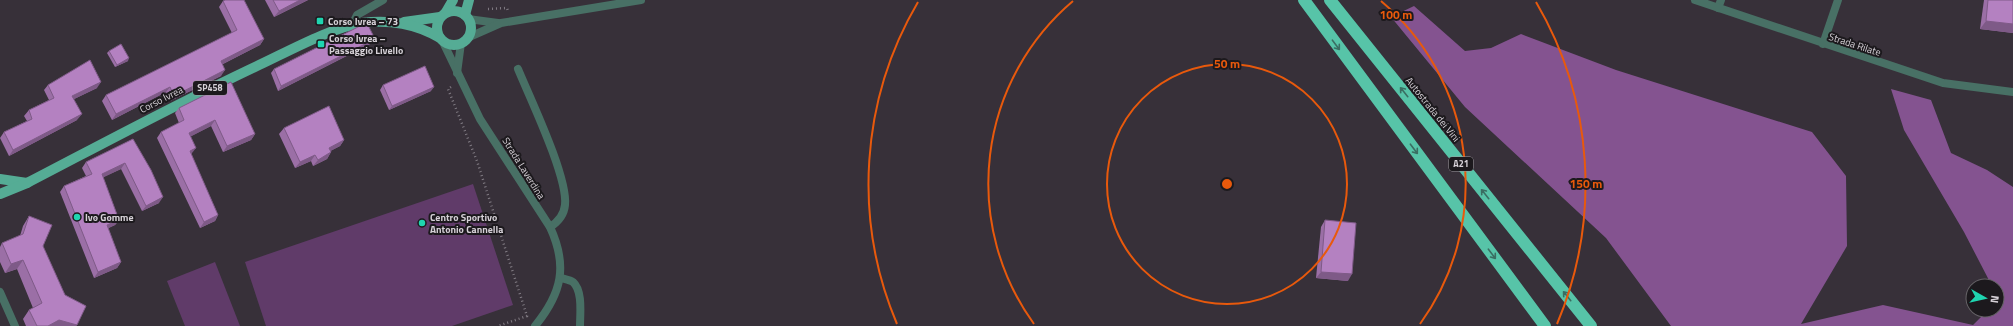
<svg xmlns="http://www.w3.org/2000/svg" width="2013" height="326" viewBox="0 0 2013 326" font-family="'Titillium Web',sans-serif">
<rect width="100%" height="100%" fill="#373039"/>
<g fill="#603b69">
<polygon points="473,184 513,305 452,326 266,326 245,262"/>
<polygon points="215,262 240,326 185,326 167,281"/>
</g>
<polygon fill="#845390" points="1414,6 1465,51 1491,48 1521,34 1616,70 1812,132 1846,176 1847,246 1801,324 1883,305 1973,325 1988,310 1997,310 1997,286 1992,286 1964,232 1904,130 1891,89 1931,100 1951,153 1987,170 2013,187 2013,326 1671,326 1606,238 1465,107 1391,17"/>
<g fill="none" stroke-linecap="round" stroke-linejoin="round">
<g stroke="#817b83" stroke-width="2.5" stroke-dasharray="1 3" stroke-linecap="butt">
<polyline points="488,9 507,8 508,11"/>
<polyline points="451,87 448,89 477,161 527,316 498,326"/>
</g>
<g stroke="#487065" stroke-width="8">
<polyline points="1718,8 1721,0"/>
<polyline points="352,25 357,15 383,0"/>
<polyline points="1823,44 1838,0"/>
<path d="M518 69C530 98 568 177 565 205 564 215 558 222 550 227"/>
</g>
<g stroke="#487065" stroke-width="8">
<polyline points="1695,0 1943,83 2013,92"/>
<polyline points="468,19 498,23"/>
<polyline points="467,38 501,23 641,0"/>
<path d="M442 40 480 119 550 227C568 266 562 293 535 326"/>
<polyline points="457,73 461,43"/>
<path d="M561 278C564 279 570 280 573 282 583 291 580 314 580 326"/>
<polyline points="0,292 15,326"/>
</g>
<g stroke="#55ac95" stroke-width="10">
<circle cx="454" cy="28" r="17"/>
<polyline points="446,12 453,0"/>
<polyline points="465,15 469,0"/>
<polyline points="404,22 440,17"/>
<polyline points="0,179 27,183"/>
<path d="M0 194 27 183C104 143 180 102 259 65 287 52 332 27 362 23 389 19 417 24 440 38"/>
</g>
<g stroke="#57c4a8" stroke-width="12">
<polyline points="1304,0 1545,326"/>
<polyline points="1330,0 1591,326"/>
</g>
</g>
<g fill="#9b6fa6">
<polygon points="265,0 308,0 274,17"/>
<polygon points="1984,0 2013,0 2013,33 1980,29"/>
<polygon points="223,1 264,39 260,45 223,64 221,76 170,101 166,92 112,120 102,101 106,95 232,33 219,7"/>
<polygon points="375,39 372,43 278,91 271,73 274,69"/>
<polygon points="109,51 128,61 115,67 107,53"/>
<polygon points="48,85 97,88 74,99 77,120 9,156 0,138 4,132 27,121 24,116 29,110 49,100 44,90"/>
<polygon points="383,85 431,91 389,110 380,90"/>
<polygon points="179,108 255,134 251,140 223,152 211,126 191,136 192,153 191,154 218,215 215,221 200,228 157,138 161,132 179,123 175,113"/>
<polygon points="284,128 344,140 340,146 330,151 331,152 327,159 313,166 311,161 295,168 279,134"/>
<polygon points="133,139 159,203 142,211 121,169 103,177 119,220 115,225 108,228 121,262 117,268 94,278 60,192 64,186 86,176 82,168 86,162"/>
<polygon points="29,216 65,295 86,306 76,326 26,326 23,319 29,310 33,308 17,269 5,273 0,262 0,247 2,243 20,236 23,226"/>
<polygon points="1325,220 1348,281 1316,278 1321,227"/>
</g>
<g fill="#7e5a87">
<polygon points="300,0 308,0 274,17 279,11"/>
<polygon points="1986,21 2013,24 2013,33 1980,29"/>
<polygon points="264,39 260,45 217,67 221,61"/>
<polygon points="375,39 372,43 278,91 281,86"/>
<polygon points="129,58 128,61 115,67 117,65"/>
<polygon points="225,70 221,76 170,101 174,96"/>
<polygon points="101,82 97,88 68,102 72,96"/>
<polygon points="170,87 166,92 112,120 116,114"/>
<polygon points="434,87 431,91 389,110 392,106"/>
<polygon points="82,114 77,120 9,156 13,150"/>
<polygon points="215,120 211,126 186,139 189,133"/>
<polygon points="255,134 251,140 223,152 227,146"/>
<polygon points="344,140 340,146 325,154 329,148"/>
<polygon points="196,148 192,153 186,156 190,151"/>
<polygon points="331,152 327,159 313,166 318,160"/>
<polygon points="315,155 311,161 295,168 300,162"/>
<polygon points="125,163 121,169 98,180 102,174"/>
<polygon points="163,197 159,203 142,211 146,206"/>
<polygon points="218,215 215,221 200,228 204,222"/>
<polygon points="119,220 115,225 103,231 107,225"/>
<polygon points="23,260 17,269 5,273 11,264"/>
<polygon points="121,262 117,268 94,278 98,272"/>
<polygon points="1321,272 1352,274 1348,281 1316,278"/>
<polygon points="59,320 77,325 76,326 48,326"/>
</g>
<g fill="#b481c1" stroke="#7e5a87">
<polygon points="225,0 244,0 264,39 221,61 225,70 174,96 170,87 116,114 106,95 237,30 223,1"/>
<polygon points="273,0 300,0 279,11"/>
<polygon points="1988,0 2013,0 2013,24 1986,21"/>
<polygon points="368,25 375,39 281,86 274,69 360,26"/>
<polygon points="121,44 129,58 117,65 109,51"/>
<polygon points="90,60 101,82 72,96 82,114 13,150 4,132 32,119 29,110 54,98 48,85"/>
<polygon points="425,66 434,87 392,106 383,85"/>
<polygon points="231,82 255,134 227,146 215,120 189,133 196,148 190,151 218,215 204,222 161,132 184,120 179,108"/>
<polygon points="329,106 344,140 329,148 331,152 318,160 315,155 300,162 284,128"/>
<polygon points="133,139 151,170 163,197 146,206 125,163 102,174 119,220 107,225 121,262 98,272 64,186 92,174 86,162"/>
<polygon points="29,216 52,225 43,246 65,295 86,306 77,325 59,320 48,326 37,326 29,310 42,303 23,260 11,264 2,243 23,234"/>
<polygon points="1325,220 1356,223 1352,274 1321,272"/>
</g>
<defs><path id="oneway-shaft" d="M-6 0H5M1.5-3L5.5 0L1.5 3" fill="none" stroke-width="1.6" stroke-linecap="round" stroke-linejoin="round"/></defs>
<g stroke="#3a6e62">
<use href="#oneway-shaft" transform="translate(1336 45) rotate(53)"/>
<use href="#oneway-shaft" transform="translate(1404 92) rotate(-129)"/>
<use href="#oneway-shaft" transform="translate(1414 149) rotate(53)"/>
<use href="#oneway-shaft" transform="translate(1485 194) rotate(-129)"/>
<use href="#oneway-shaft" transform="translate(1492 254) rotate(53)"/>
<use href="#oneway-shaft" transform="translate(1567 296) rotate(-129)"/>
</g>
<g fill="none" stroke="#e8590c" stroke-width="2">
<circle cx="1227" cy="184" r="120"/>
<path d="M1034 324A239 239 0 0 1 1073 1M1381 1A239 239 0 0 1 1420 324"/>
<path d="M897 324A359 359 0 0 1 918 2M1536 2A359 359 0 0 1 1557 324"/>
</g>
<g fill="#1fd5b0" stroke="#1c191d" stroke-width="1.5">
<rect x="316" y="17" width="8" height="8" rx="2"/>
<rect x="317" y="40" width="8" height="8" rx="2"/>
<circle cx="77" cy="217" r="4"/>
<circle cx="422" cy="223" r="4"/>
</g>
<g text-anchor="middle" stroke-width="4" stroke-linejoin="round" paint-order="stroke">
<g fill="#1c191d" stroke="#9e9a9f" stroke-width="1">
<rect x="193" y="81" width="34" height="14" rx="3"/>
<rect x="1449" y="157" width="24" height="14" rx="3"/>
</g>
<g font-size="9" font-weight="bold" fill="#d6d1d7">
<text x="210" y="91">SP458</text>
<text x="1461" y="167">A21</text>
</g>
<g font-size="10" font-weight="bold" fill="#d6d1d7" stroke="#1c191d" text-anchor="start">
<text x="328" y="25">Corso Ivrea – 73</text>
<text x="329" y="42">Corso Ivrea –<tspan x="329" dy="12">Passaggio Livello</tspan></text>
<text x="85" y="221">Ivo Gomme</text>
<text x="430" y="221">Centro Sportivo<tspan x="430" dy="12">Antonio Cannella</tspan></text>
</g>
<g font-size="10" fill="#d6d1d7" stroke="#1c191d">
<text transform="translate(1855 44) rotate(18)" y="4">Strada Rilate</text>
<text transform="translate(161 99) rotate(-27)" y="4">Corso Ivrea</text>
<text transform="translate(1433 109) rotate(51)" y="4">Autostrada dei Vini</text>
<text transform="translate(524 168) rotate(58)" y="4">Strada Laverdina</text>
</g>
</g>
<circle cx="1227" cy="184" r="6" fill="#e8590c" stroke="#1c191d" stroke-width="2"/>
<g font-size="12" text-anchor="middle" font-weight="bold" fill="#e8590c" stroke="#1c191d" stroke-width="4" stroke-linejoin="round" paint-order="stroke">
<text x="1396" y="19">100 m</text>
<text x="1227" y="68">50 m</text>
<text x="1586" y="188">150 m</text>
</g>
<g transform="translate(1985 298) rotate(98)"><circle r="19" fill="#1c191d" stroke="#666367"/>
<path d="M0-3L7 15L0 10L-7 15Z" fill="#1fd5b0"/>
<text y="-6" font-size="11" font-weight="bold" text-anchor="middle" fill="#d6d1d7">N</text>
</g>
</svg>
